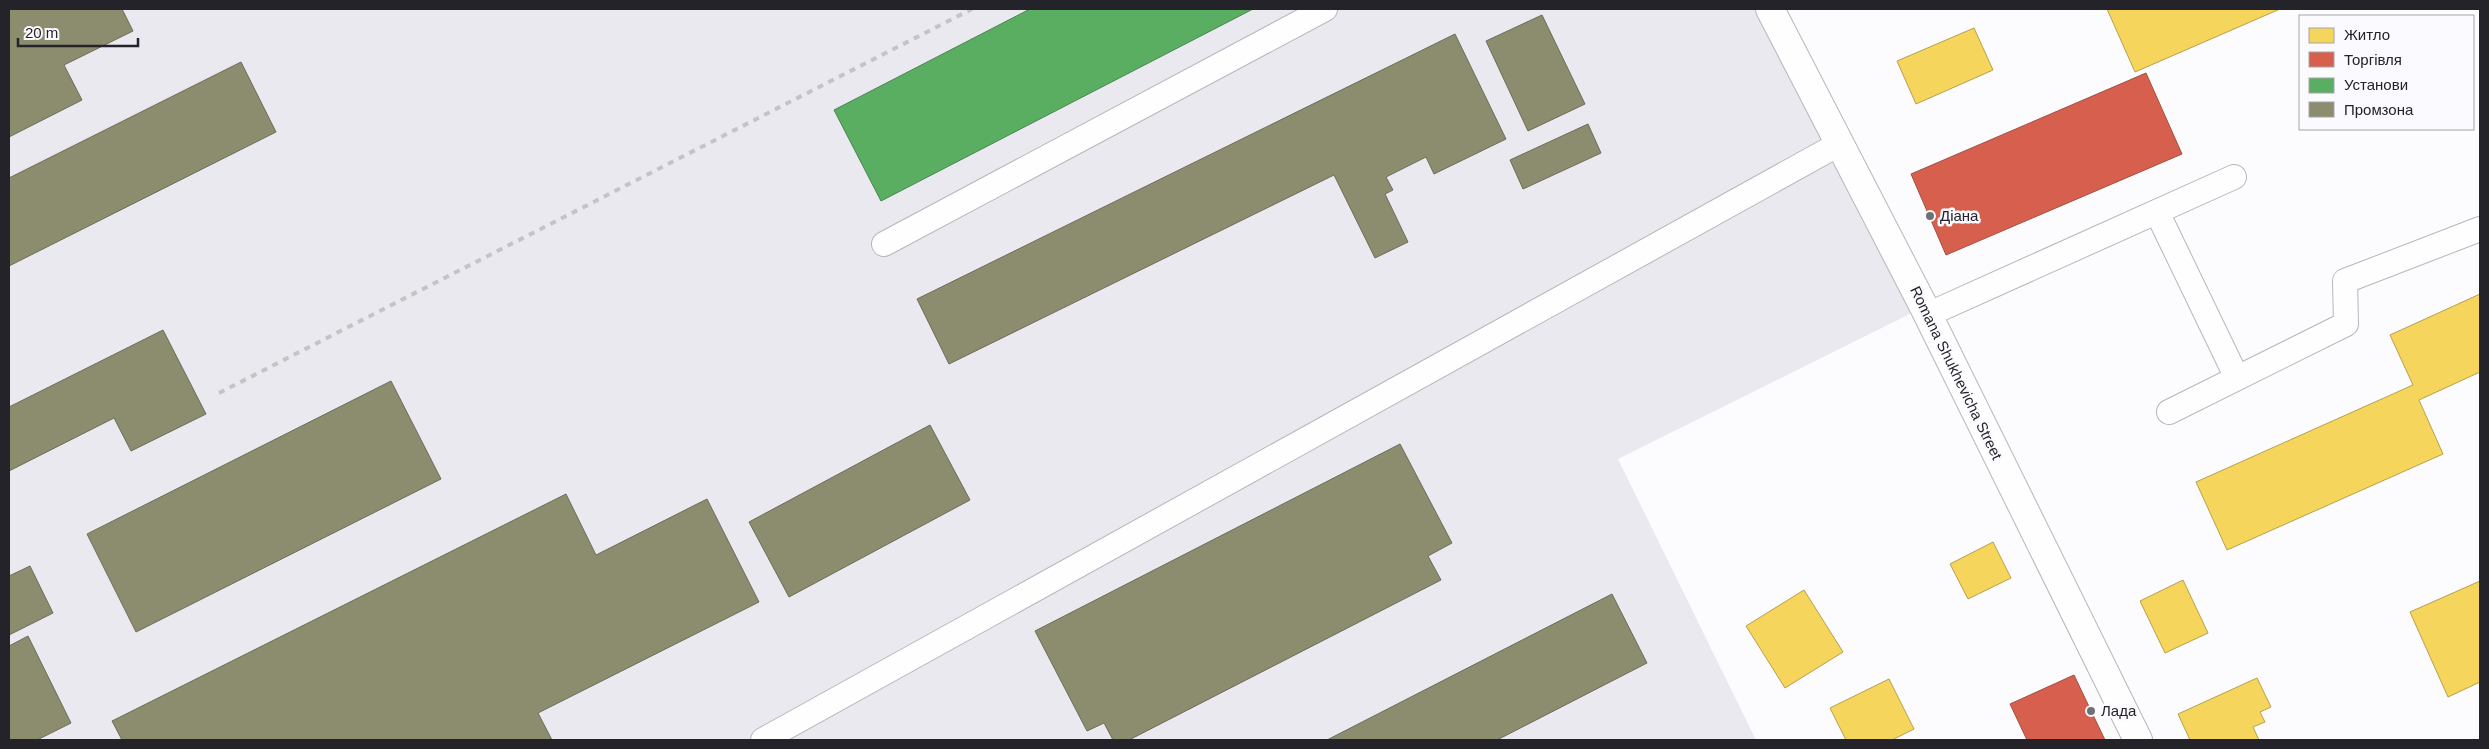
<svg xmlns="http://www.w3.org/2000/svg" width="2489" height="749" viewBox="0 0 2489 749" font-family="Arial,sans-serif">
<rect width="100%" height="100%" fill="#fcfbfd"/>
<polygon fill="#eae9ef" points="9,9 1770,9 1924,307 1618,459 1756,740 9,740"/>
<g fill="#f6d55c" stroke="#b7a04d">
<polygon points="2107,9 2280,9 2135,72"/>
<polygon points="1974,28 1993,70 1916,104 1897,61"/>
<polygon points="2480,294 2480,372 2419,400 2443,454 2227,550 2196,482 2413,385 2390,335"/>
<polygon points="1993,542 2011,578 1968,599 1950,564"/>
<polygon points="2183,580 2208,633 2165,653 2140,601"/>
<polygon points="2480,581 2480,682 2448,697 2410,612"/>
<polygon points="1804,590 1843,652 1785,688 1746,626"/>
<polygon points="2257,678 2271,707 2260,712 2265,722 2253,727 2259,740 2190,740 2178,714"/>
<polygon points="1889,679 1914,729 1892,740 1846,740 1830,708"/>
</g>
<g fill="#d6604d" stroke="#a14e42">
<polygon points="2146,73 2182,154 1946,255 1911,174"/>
<polygon points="2074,675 2105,740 2027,740 2010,704"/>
</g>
<polygon fill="#5aae61" stroke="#4a8450" points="1030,9 1253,9 881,201 834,110"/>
<g fill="#8c8c6e" stroke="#6d6c5a">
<polygon points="9,9 122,9 133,31 64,65 82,100 9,137"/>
<polygon points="1542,15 1585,104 1528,131 1486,41"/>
<polygon points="1455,34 1506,139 1434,174 1426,157 1386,177 1393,190 1385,194 1408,242 1375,258 1334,175 949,364 917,299"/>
<polygon points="241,62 276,132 9,266 9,178"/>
<polygon points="1588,124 1601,153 1523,189 1510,160"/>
<polygon points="163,330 206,414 131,451 114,418 9,471 9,407"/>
<polygon points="391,381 441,479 136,632 87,534"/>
<polygon points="930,425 970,500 789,597 749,522"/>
<polygon points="1400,444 1452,543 1428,556 1441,580 1129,740 1113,740 1104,723 1087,731 1035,631"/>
<polygon points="566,494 596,555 707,499 759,602 538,713 552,740 122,740 112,721"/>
<polygon points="30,566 53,613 9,635 9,576"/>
<polygon points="1612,594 1647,663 1497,740 1327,740"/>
<polygon points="28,636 71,723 37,740 9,740 9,646"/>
</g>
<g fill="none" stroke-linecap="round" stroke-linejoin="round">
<defs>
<g id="lane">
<polyline points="2157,212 2237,378"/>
<polyline points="884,244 1325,9"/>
<polyline points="1927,315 2234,177"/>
<polyline points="2169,412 2346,324 2345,281 2480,229"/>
<polyline points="763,740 1839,144"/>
</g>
<polyline id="secondary" points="1770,9 1924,307 2138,740"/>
</defs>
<use href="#lane" stroke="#b7b6ba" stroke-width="26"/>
<use href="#secondary" stroke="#b7b6ba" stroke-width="30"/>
<use href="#lane" stroke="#fffeff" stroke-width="24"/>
<use href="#secondary" stroke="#fffeff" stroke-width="28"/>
<polyline stroke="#c4c4c5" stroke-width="4" stroke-dasharray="6 6" stroke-linecap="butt" points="219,393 972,9"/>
</g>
<g fill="#706f74" stroke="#fbfafe" stroke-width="2">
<circle cx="1930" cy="216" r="5"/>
<circle cx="2091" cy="711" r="5"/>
</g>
<g text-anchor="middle" stroke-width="5" stroke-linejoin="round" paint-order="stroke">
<g font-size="15" fill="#24232a" stroke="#fbfafe" text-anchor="start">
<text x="1940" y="221">Діана</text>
<text x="2101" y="716">Лада</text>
</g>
<g font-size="15" fill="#24232a" stroke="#fbfafe">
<text transform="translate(1956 373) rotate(64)" y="5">Romana Shukhevicha Street</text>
</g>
</g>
<rect width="2489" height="749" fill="none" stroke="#24232a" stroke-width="20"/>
<rect x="2299" y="15" width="175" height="115" fill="#fbfafe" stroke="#a5a4a9"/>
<rect x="2309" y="28" width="25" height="15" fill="#f6d55c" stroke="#a5a4a9"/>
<text x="2344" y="40" font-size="15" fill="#24232a">Житло</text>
<rect x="2309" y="52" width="25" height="15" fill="#d6604d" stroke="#a5a4a9"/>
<text x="2344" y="65" font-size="15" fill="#24232a">Торгівля</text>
<rect x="2309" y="78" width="25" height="15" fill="#5aae61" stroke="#a5a4a9"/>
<text x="2344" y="90" font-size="15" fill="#24232a">Установи</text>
<rect x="2309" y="102" width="25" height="15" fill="#8c8c6e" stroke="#a5a4a9"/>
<text x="2344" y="115" font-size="15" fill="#24232a">Промзона</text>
<path d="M18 38v8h120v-8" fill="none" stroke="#24232a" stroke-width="2.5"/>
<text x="25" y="38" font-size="15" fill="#24232a" stroke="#fbfafe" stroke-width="4" paint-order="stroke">20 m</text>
</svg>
